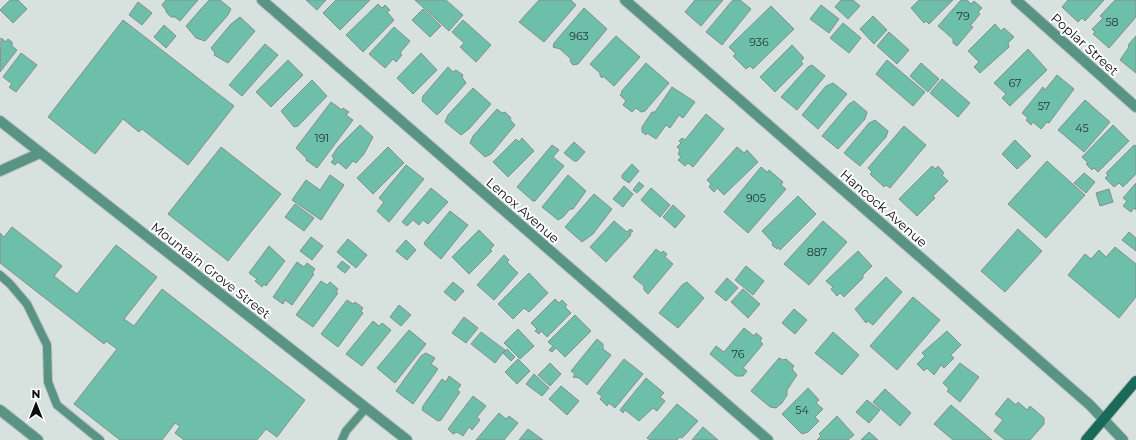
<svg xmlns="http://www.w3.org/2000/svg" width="1136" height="440" viewBox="0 0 1136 440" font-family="Montserrat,sans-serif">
<rect width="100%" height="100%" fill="#d7e2df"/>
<g fill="#6dbfaa" stroke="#858f8c">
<polygon points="10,0 18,0 27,9 13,23 0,10"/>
<polygon points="166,0 198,0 180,21 175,17 171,17 166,12 166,10 162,5"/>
<polygon points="209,0 220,0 231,9 228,15 205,41 196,38 186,26"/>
<polygon points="306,0 326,0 317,10"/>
<polygon points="336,0 370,0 340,30 323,13"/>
<polygon points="415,0 446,0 463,15 449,31"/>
<polygon points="539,0 571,0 576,5 544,42 519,22"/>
<polygon points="695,0 723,0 701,26 685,12"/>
<polygon points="736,0 740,0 751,9 722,45 706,32 732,1"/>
<polygon points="841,0 853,0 860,6 848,19 835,7"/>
<polygon points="919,0 953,0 929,24 926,21 924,23 911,8"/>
<polygon points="961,0 967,0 971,4 974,1 982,8 978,12 980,14 970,26 973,27 957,46 953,43 953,39 938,26"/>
<polygon points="1068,0 1104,0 1085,21 1082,18 1078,22 1062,7"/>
<polygon points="1115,0 1136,0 1136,17 1109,48 1093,34 1095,32 1092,29 1103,18 1100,16"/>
<polygon points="138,2 152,13 142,25 129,15"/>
<polygon points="378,4 382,8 385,5 390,10 387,12 394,20 363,52 346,35"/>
<polygon points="821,5 839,19 829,33 810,19"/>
<polygon points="771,6 794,29 753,69 750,66 746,69 733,56 736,54 729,47"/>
<polygon points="584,8 607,29 578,64 573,65 570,61 571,59 560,49 553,47 554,43"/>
<polygon points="423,9 441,26 430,37 412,20"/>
<polygon points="873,16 887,30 874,44 860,29"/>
<polygon points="240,17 255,31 228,63 214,55 215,53 211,48 231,24"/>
<polygon points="123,20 234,106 188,165 142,129 139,132 123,119 95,154 48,117"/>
<polygon points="463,20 491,45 476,62 460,47 464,43 452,32"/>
<polygon points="843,23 861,38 849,53 830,38"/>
<polygon points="995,24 1001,31 1004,28 1014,37 1008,43 1009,47 980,73 974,67 979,62 968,51"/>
<polygon points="164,25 176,36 166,48 154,37"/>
<polygon points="394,27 410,41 400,53 402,55 396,62 393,59 385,68 369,54"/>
<polygon points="889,32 909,50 897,64 877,46"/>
<polygon points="616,36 640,57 614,86 603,76 602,78 600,76 600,73 590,64"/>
<polygon points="1136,36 1136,73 1120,60 1129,47 1128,45"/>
<polygon points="1,38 6,42 8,39 12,42 12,46 17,50 0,72"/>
<polygon points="265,44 278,55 242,96 229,85"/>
<polygon points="792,45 804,58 801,61 803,64 775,92 760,77"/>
<polygon points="1028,49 1047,70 1010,106 1002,98 1006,94 994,83"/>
<polygon points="21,53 37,65 16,92 9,87 12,84 3,77"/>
<polygon points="421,53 437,70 413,94 397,78"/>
<polygon points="288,60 303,75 271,107 256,92"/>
<polygon points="887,60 925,92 913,106 876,74"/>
<polygon points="646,63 669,83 645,111 641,112 636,108 632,112 623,105 626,101 620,95 622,93 621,92"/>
<polygon points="921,63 939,79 928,92 910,76"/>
<polygon points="812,65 825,76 797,110 781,97 808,67"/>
<polygon points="448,67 453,72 456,70 463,75 462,77 466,83 442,110 437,115 422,101 423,96"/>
<polygon points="1057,75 1074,89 1049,123 1047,122 1041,129 1033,122 1031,125 1026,120 1028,118 1022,113 1043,87 1045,90"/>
<polygon points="942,79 970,103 958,117 930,93"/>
<polygon points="312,80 327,96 298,126 294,127 281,111"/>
<polygon points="833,83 847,94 818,129 802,115 826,86"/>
<polygon points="672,87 695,102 683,118 679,115 670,128 666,125 656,139 647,133 646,135 642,132 642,127 652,112 655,112"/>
<polygon points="473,88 491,104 469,129 461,135 445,122 448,115"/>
<polygon points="1085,100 1110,122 1084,152 1058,130"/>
<polygon points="854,101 867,112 865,119 838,149 822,136 849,104"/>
<polygon points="331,102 342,110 343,108 349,112 346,115 353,120 317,168 306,160 307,159 296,148"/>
<polygon points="497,109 502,113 505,112 511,118 510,120 515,125 491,154 485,157 470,143 473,136"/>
<polygon points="706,114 724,129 693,167 688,163 685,166 678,160 681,157 678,154 680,150 677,147 681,143 679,141 682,138 685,140"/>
<polygon points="875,120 888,131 886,137 860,166 844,153 869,123"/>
<polygon points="360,125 373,137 364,154 356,163 353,161 346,169 338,162 335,165 331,162 334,159 332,156 338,147"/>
<polygon points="1113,125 1129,141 1098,172 1094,168 1092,170 1086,164 1088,163 1082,157"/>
<polygon points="904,126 926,145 890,188 886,185 884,187 870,174 872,172 868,168"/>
<polygon points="522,138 534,151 508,177 493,162 516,139 519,142"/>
<polygon points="1015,140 1031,156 1017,169 1002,154"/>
<polygon points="574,142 585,152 577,161 574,161 564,153"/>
<polygon points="552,145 559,150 553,157 564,166 535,201 533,201 517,187"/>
<polygon points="1134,145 1136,146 1136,174 1123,187 1119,183 1114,187 1105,178 1108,175 1106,173"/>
<polygon points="221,147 281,194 228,261 168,214"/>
<polygon points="388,147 404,163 373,194 357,178"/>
<polygon points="737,147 744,153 747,150 758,162 724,195 717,188 714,192 709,187 711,184 707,180"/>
<polygon points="1047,161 1085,195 1046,238 1008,204"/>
<polygon points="632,164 639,171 629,183 622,178 622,175"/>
<polygon points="406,165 424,179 389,222 377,211 384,202 379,198"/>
<polygon points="932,166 936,169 938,166 944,173 942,175 948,181 933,196 935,198 917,216 899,199"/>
<polygon points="761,167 767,172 769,170 783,182 781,185 786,189 748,233 724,212"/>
<polygon points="1084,173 1095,182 1086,193 1074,183"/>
<polygon points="330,175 344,185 321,220 292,200 306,180 320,190"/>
<polygon points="568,175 586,191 573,209 570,209 563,217 558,220 542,207"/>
<polygon points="639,182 644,186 637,193 633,190"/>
<polygon points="1136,183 1136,210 1134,208 1131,212 1123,206 1127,201 1123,198"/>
<polygon points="624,186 633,194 623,207 613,199"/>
<polygon points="431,188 448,202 428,224 423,220 419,225 413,220 407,226 402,222"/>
<polygon points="651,188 670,205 660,217 641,200"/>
<polygon points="1109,189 1113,202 1100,206 1096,193"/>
<polygon points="594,194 612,209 593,234 582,242 565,227"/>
<polygon points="798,196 816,214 780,250 778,247 777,249 772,245 773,243 762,231"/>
<polygon points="295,204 314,218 304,231 285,217"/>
<polygon points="673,205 685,216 675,228 663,217"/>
<polygon points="450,211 468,225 441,259 425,245 424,243"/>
<polygon points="614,221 627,232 630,229 633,231 630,233 631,235 606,262 590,247"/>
<polygon points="823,221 847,242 809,285 784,264"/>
<polygon points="12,227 62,266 54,276 77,294 116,245 157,277 124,319 134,326 162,289 305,400 277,437 266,429 257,440 184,440 175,433 180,426 175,423 162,440 120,440 74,404 117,349 106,341 104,344 0,263 0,233 4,237"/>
<polygon points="1018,229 1042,251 1005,292 981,271"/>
<polygon points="479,230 494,245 490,250 492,251 469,274 452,257"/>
<polygon points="1129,232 1136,238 1136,251 1122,240"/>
<polygon points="311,237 323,246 312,260 300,251"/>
<polygon points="348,239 367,255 356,268 337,252"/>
<polygon points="406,240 416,250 407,260 396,251"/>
<polygon points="269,246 285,261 266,286 264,284 262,287 255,281 257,279 249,273"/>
<polygon points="1115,247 1136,264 1136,297 1119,318 1068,275 1085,254 1091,259 1099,250 1106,257"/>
<polygon points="656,249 661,253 663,251 667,254 665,257 673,264 648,294 644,290 644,286 633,277"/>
<polygon points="858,251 872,266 863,275 863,278 844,297 840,293 837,296 831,289 833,287 826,281"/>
<polygon points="504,255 509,260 507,262 518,273 494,300 477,285"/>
<polygon points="342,261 350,267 345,273 337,267"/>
<polygon points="297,262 304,267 307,263 315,269 312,273 314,274 292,305 285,300 283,304 273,297"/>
<polygon points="746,266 764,281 753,295 735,280"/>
<polygon points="529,273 548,293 529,312 524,308 513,319 498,304"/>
<polygon points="886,277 902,292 873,325 868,321 866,323 855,309"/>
<polygon points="727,278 738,288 726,301 715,292"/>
<polygon points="321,281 327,285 330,282 338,289 336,292 338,293 313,327 296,315"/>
<polygon points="453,282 464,291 455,301 444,292"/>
<polygon points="687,282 704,298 678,328 659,313 682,285"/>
<polygon points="743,289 760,304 748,318 731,302"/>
<polygon points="913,297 940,320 897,370 870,346"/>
<polygon points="555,299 559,303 562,300 567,305 565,307 571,313 547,337 541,331 539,334 535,331 537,329 531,323"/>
<polygon points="347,300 353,304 355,302 363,308 361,311 363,313 338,347 321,334"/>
<polygon points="399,305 411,315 401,326 390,317"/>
<polygon points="794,309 807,320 795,334 782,323"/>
<polygon points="575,315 591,331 565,357 556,348 552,352 549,350 553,346 548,342"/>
<polygon points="464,317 478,328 466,343 452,333"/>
<polygon points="373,321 379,326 382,323 391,330 362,366 346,354"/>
<polygon points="744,328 754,336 756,333 762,338 760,341 763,344 743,368 747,371 743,376 736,376 710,354 716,346 724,352"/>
<polygon points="518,329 534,346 520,359 504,343"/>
<polygon points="409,330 426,344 395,383 377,368"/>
<polygon points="947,331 961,345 951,355 954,358 944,368 941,365 934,375 927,368 924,371 917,364 925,356 922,353"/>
<polygon points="481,332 505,350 495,363 471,344"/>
<polygon points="833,332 859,355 842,375 815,353"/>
<polygon points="597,339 603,344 603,349 611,355 587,385 579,378 573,377 575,374 571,371"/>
<polygon points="507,349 515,357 511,361 503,353"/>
<polygon points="426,353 435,358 431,364 438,369 413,404 396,391 421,356"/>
<polygon points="779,358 783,360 786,359 794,366 792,369 797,375 787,390 787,395 782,403 776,408 770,407 751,391"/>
<polygon points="518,359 530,371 517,384 505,372"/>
<polygon points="624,359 643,374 615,408 609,403 607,406 600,399 602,396 597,393"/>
<polygon points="550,363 561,374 550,386 538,375"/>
<polygon points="960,363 979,377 960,402 947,391 949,389 943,383"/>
<polygon points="534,374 549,388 542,396 526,384"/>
<polygon points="449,376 461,385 457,390 460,392 441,420 438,421 422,410 423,406 442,379 446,382"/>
<polygon points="646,378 664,393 660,397 665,401 657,411 653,408 639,421 625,410 623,413 620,410"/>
<polygon points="561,386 579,401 567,415 549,399"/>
<polygon points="808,388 819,400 816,403 823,409 815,417 819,421 808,432 802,434 782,414"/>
<polygon points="885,389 911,413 900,426 873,402"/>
<polygon points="473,396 486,406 477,417 480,420 472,430 469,427 463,436 457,432 453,434 448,429"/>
<polygon points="1008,398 1016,405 1018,402 1027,410 1030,406 1044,418 1044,424 1030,440 1005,440 994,431 1003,420 995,414"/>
<polygon points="867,400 880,410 869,423 856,412"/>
<polygon points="677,404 698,421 682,438 680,437 677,440 650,440 647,438"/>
<polygon points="951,405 977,427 992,440 953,440 934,424"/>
<polygon points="499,413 506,419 509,416 518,423 504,440 476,440"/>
<polygon points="837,416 854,435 848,440 817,440 821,436 819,434"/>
<polygon points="703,427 718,440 692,440"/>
<polygon points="528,429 543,440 519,440"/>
<polygon points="869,432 878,440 861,440"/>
</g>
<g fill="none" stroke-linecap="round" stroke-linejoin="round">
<defs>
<g id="service">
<polyline points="0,275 10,284 27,304 47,345 48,382 57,405 100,440"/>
<polyline points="342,440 346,431 366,408"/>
</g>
<g id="minor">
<polyline points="262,0 768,440"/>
<polyline points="1016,0 1136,107"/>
<polyline points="0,121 407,440"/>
<polyline points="0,171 40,153"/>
<polyline points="0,410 38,440"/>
</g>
<polyline id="tertiary" points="625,0 1090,405 1123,440"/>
<polyline id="secondary" points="1086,440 1136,381"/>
</defs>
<use href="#service" stroke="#b6c0bd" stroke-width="10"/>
<use href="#minor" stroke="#b6c0bd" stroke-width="12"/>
<use href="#tertiary" stroke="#b6c0bd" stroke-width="12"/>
<use href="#secondary" stroke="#b6c0bd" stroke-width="12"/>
<use href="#service" stroke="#599384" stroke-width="8"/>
<use href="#minor" stroke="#599384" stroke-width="10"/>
<use href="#tertiary" stroke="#599384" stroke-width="10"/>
<use href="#secondary" stroke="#1a6a59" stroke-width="10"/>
</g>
<g text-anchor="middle" stroke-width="4" stroke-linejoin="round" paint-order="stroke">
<g font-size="11" fill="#243a34">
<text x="963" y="20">79</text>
<text x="1112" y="26">58</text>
<text x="579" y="40">963</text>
<text x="759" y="46">936</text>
<text x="1015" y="87">67</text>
<text x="1044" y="110">57</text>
<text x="1082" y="132">45</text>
<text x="322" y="142">191</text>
<text x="756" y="202">905</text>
<text x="817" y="256">887</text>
<text x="738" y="358">76</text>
<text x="802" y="414">54</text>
</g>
<g font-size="13" fill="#0b0e0d" stroke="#fff">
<text transform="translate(1085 44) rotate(42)" y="5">Poplar Street</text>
<text transform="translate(884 208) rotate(41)" y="5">Hancock Avenue</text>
<text transform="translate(523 210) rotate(41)" y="5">Lenox Avenue</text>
<text transform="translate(211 270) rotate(38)" y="5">Mountain Grove Street</text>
</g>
</g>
<g transform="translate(36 404)" stroke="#ffffff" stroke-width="3" paint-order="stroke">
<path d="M0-3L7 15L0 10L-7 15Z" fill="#0b0e0d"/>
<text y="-6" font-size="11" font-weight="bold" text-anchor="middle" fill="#0b0e0d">N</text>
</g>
</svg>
